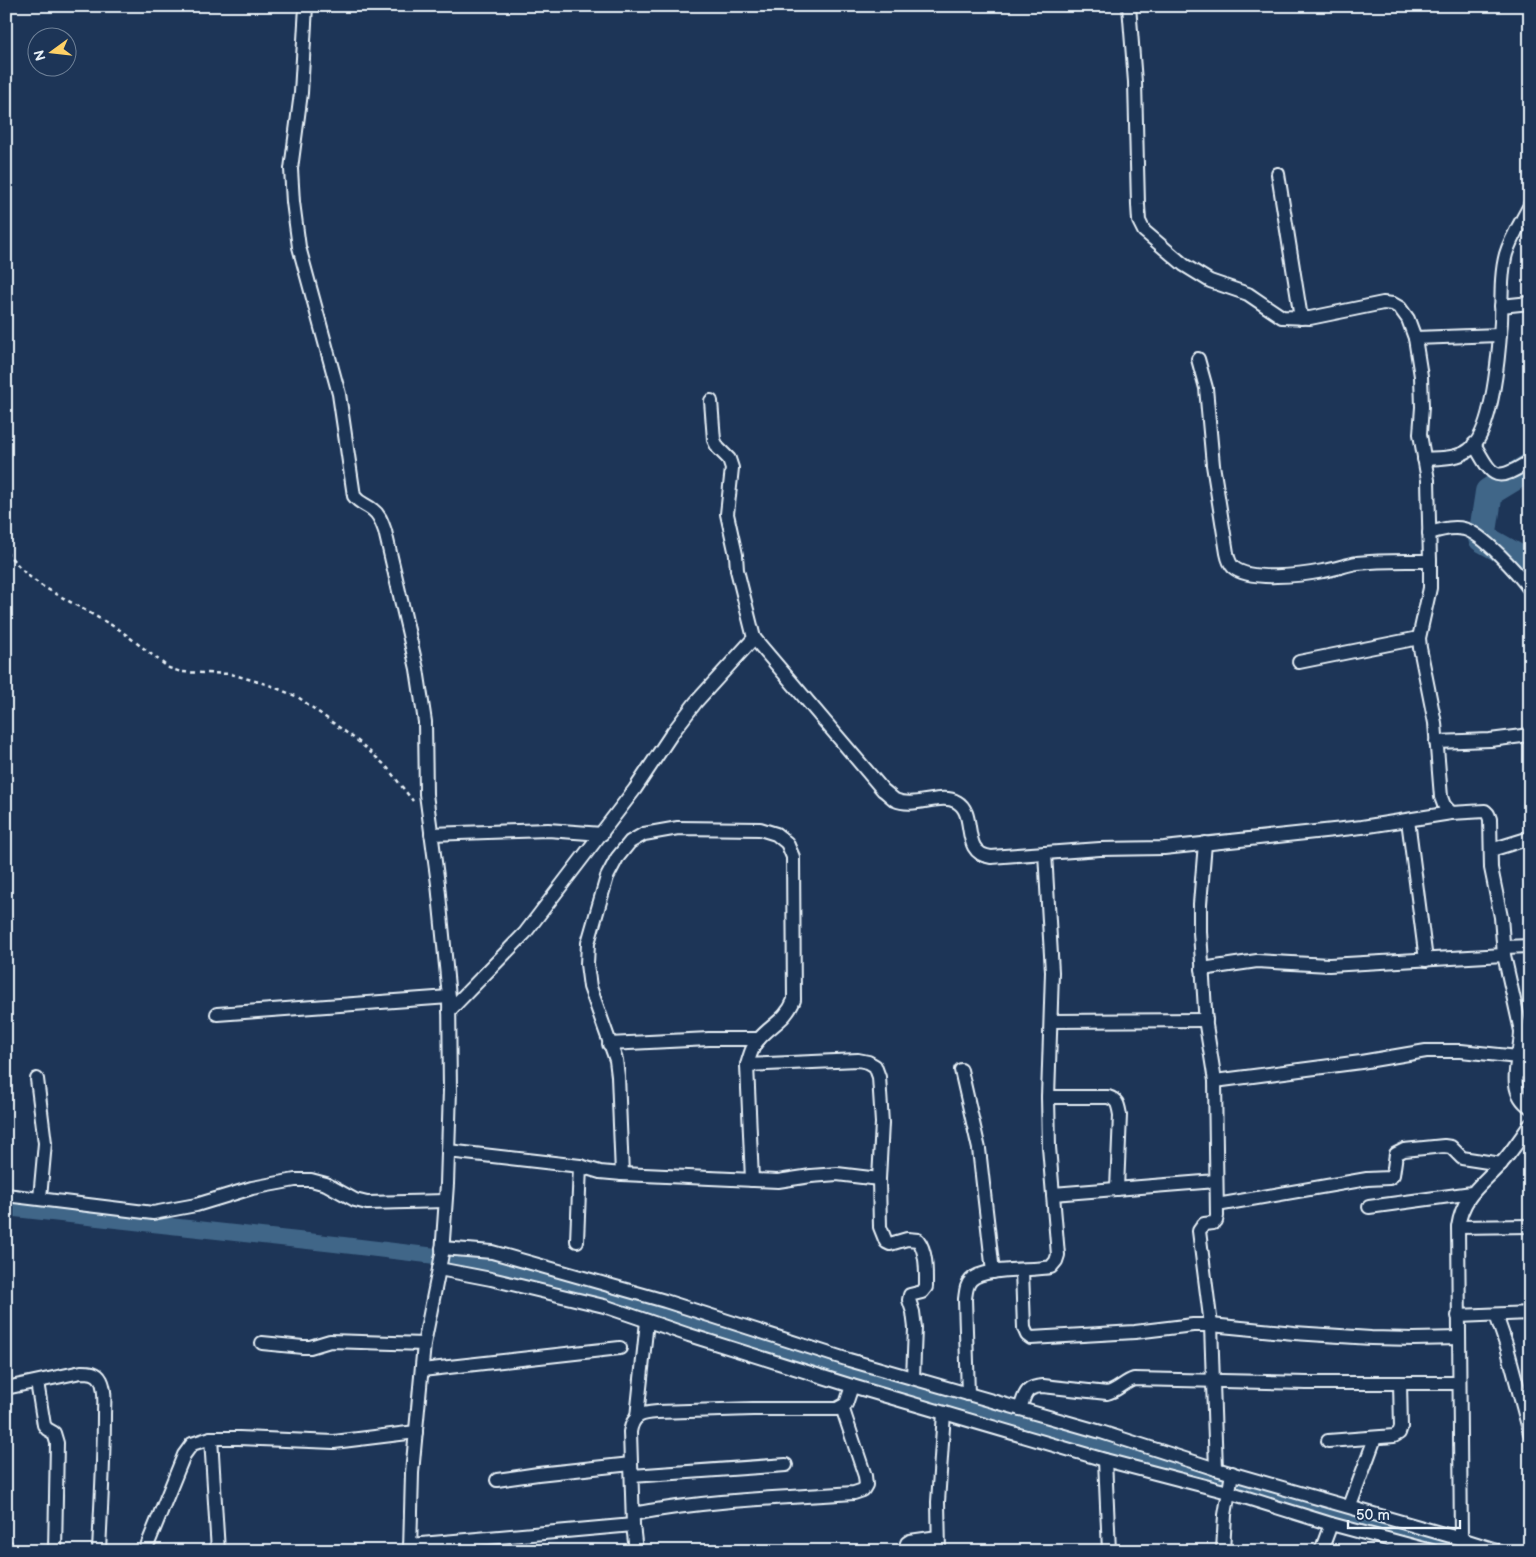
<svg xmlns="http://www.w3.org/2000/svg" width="1536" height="1557" viewBox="0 0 1536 1557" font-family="'Balsamiq Sans',sans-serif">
<rect width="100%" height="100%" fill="#1d3557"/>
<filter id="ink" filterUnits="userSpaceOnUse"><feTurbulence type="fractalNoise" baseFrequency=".02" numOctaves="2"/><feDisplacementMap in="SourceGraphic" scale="10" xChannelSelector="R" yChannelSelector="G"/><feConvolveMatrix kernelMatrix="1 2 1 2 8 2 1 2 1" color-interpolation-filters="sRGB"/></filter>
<g filter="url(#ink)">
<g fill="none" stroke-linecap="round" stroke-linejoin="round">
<polyline stroke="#416688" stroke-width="16" points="6,1208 335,1244 486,1262 588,1290 781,1352 1437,1541 1466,1551"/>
<polyline stroke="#416688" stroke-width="28" points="1530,467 1489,492 1482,538 1530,565"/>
<defs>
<g id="street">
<path d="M306 6 301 93 291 169 293 202 299 247 339 394 354 496C360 504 366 504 373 510 380 515 382 523 385 531L417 669 425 722 426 794 438 884 449 997 450 1090 447 1184 442 1254 424 1344 412 1473 410 1551"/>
<path d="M1129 6 1135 82 1138 205 1139 221 1144 231 1184 265 1210 281 1248 294 1282 317 1310 318 1383 303 1393 304 1400 308 1408 319 1415 338 1421 376 1422 407 1420 434 1428 480 1430 561V588L1419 638 1420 648 1435 723 1441 797 1444 805 1451 813 1485 811 1488 814 1490 819 1491 868 1501 917 1504 955 1521 1031C1521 1056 1504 1090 1530 1107"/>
<polyline points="1278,174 1301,318"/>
<polyline points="1501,306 1530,303"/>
<polyline points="1415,338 1499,335"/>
<path d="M1198 359 1206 388 1213 465 1227 553C1228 558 1229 563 1233 567 1249 582 1303 575 1323 571 1335 569 1346 565 1357 563 1382 560 1406 561 1430 561"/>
<path d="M1474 444C1493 477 1494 484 1530 461"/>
<path d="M1424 459C1438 458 1457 459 1469 450 1493 433 1499 351 1501 322 1502 300 1500 276 1506 254 1511 237 1522 221 1530 205"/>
<path d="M1429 533C1441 530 1453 526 1464 529 1482 533 1519 574 1530 590"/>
<path d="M754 638 883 790C887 793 891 797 895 800 915 809 941 792 957 802 978 814 959 853 991 857L1100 849 1164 848 1362 827 1451 813"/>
<polyline points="1299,662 1419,638"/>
<polyline points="1436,742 1490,740 1530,735"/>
<polyline points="1408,820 1426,960"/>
<polyline points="431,834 548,830 602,834"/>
<polyline points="1205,843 1200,904 1200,932 1206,1025 1215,1081 1217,1216 1216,1221 1213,1223 1204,1224 1199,1231 1211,1325 1216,1469"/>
<polyline points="1491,850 1530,838"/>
<polyline points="1504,947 1530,946"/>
<polyline points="1202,969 1257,961 1329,965 1504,955"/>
<polyline points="449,1011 525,933 635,789 673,732 696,702 754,638 737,570 736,555 727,514 732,468 729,459 718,448 714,440 711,401"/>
<polyline points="217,1014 449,997"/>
<polyline points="1051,1021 1206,1020"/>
<polyline points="609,1044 709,1039 759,1039"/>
<path d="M747 1065 858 1060 868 1062 875 1066 879 1077 882 1123 879 1179 880 1227 886 1242 890 1244 907 1239 918 1240C927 1252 926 1272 926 1287L922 1292 910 1295 909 1300 913 1312 915 1328 913 1378"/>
<polyline points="961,1070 979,1149 993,1272"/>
<polyline points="1516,1072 1530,1070"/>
<polyline points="37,1079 45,1143 40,1198"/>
<polyline points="1215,1081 1361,1062 1426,1051 1461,1051 1518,1057"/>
<path d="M1048 1097H1108C1118 1100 1118 1105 1120 1115L1117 1189"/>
<polyline points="448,1151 580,1166 600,1172 622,1174 778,1181 811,1176 837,1174 879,1179"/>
<path d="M622 1174 618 1076 616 1060 590 987 587 964 588 943 607 877 617 858 630 842 644 834 678 828 760 829 776 834 787 843 793 857 794 1000C786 1020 772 1024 759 1039 752 1046 750 1055 747 1065L752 1180"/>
<polyline points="1053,1194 1216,1181"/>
<polyline points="6,1195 153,1213 196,1205 252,1188 295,1180 311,1180 326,1184 355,1200 367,1203 445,1201"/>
<polyline points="1217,1205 1367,1179 1389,1178 1393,1175 1396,1154 1404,1150 1444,1146 1451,1147 1462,1158 1501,1164"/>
<polyline points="1369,1207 1472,1193"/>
<polyline points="1458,1227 1530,1226"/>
<polyline points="577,1241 580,1166"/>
<polyline points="442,1248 492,1252 665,1301 849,1360 1101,1432 1216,1469 1461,1539"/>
<polyline points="439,1269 491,1279 604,1306 689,1335 852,1386 1105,1460 1228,1492 1331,1524 1432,1551"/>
<polyline points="1022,1270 1024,1328 1027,1335 1031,1338 1135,1332 1193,1325 1211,1325 1294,1333 1371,1338 1414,1339 1459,1338"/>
<polyline points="1496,1315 1507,1347 1530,1433"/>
<polyline points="1458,1316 1530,1313"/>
<polyline points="262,1343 303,1347 310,1347 330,1341 424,1344"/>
<polyline points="422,1370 620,1348"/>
<polyline points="37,1382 44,1425 47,1429 54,1433 57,1443 55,1551"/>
<path d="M6 1388 81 1372C89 1372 97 1372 101 1380 106 1390 104 1404 104 1415 104 1460 101 1505 99 1551"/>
<path d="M968 1394 965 1299C966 1292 966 1285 971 1280 983 1267 1032 1271 1051 1267L1056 1261 1058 1255 1049 1147 1048 1097 1052 972 1045 853"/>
<path d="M1020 1409C1025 1394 1025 1387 1043 1386L1107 1393C1117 1391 1124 1382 1134 1379L1307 1383H1459"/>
<polyline points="637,1417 647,1321"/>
<polyline points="211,1438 218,1551"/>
<polyline points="1328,1441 1394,1436 1399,1433 1401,1427 1400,1383"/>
<polyline points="1105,1460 1109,1551"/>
<polyline points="632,1476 786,1465"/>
<polyline points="497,1480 538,1474 631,1464"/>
<polyline points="1350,1506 1375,1438"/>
<path d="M633 1514C706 1500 780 1498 854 1493L863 1490 866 1485 865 1476 842 1407"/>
<polyline points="410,1545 633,1525"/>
<polyline points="6,1546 7,1551"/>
<polyline points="145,1551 184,1455 192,1444 211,1438 239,1438 334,1442 416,1432"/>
<path d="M636 1551 633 1525 630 1432C633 1415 641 1413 657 1412L753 1409H837L846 1404 852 1386"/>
<polyline points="905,1551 907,1543 910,1541 938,1537"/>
<polyline points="939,1551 938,1502 944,1413"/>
<polyline points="1223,1551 1225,1515 1232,1473"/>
<polyline points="1321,1551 1331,1524"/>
<path d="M1499 1551 1461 1539 1458 1227C1463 1193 1484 1184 1505 1159 1514 1148 1522 1136 1530 1125"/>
</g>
</defs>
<use href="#street" stroke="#e8f1f8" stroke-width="16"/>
<polyline stroke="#e8f1f8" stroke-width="2.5" stroke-dasharray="4 4" stroke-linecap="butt" points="6,552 26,574 42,586 120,630 169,668 181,672 231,674 269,685 298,697 359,742 386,766 413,801"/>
<use href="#street" stroke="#1d3557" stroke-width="12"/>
</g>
</g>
<rect width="1536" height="1557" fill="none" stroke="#1d3557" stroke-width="25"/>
<rect x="12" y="12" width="1511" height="1532" fill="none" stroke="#e8f1f8" stroke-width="2" filter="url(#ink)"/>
<g transform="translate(52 52) rotate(255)"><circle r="24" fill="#1d3557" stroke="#6e8097"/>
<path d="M0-4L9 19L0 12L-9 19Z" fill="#ffd166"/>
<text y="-8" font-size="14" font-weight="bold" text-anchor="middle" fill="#e8f1f8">N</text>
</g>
<path d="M1348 1520v8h112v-8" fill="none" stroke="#e8f1f8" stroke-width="2.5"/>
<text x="1356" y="1520" font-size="15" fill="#e8f1f8" stroke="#1d3557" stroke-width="4" paint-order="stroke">50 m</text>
</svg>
